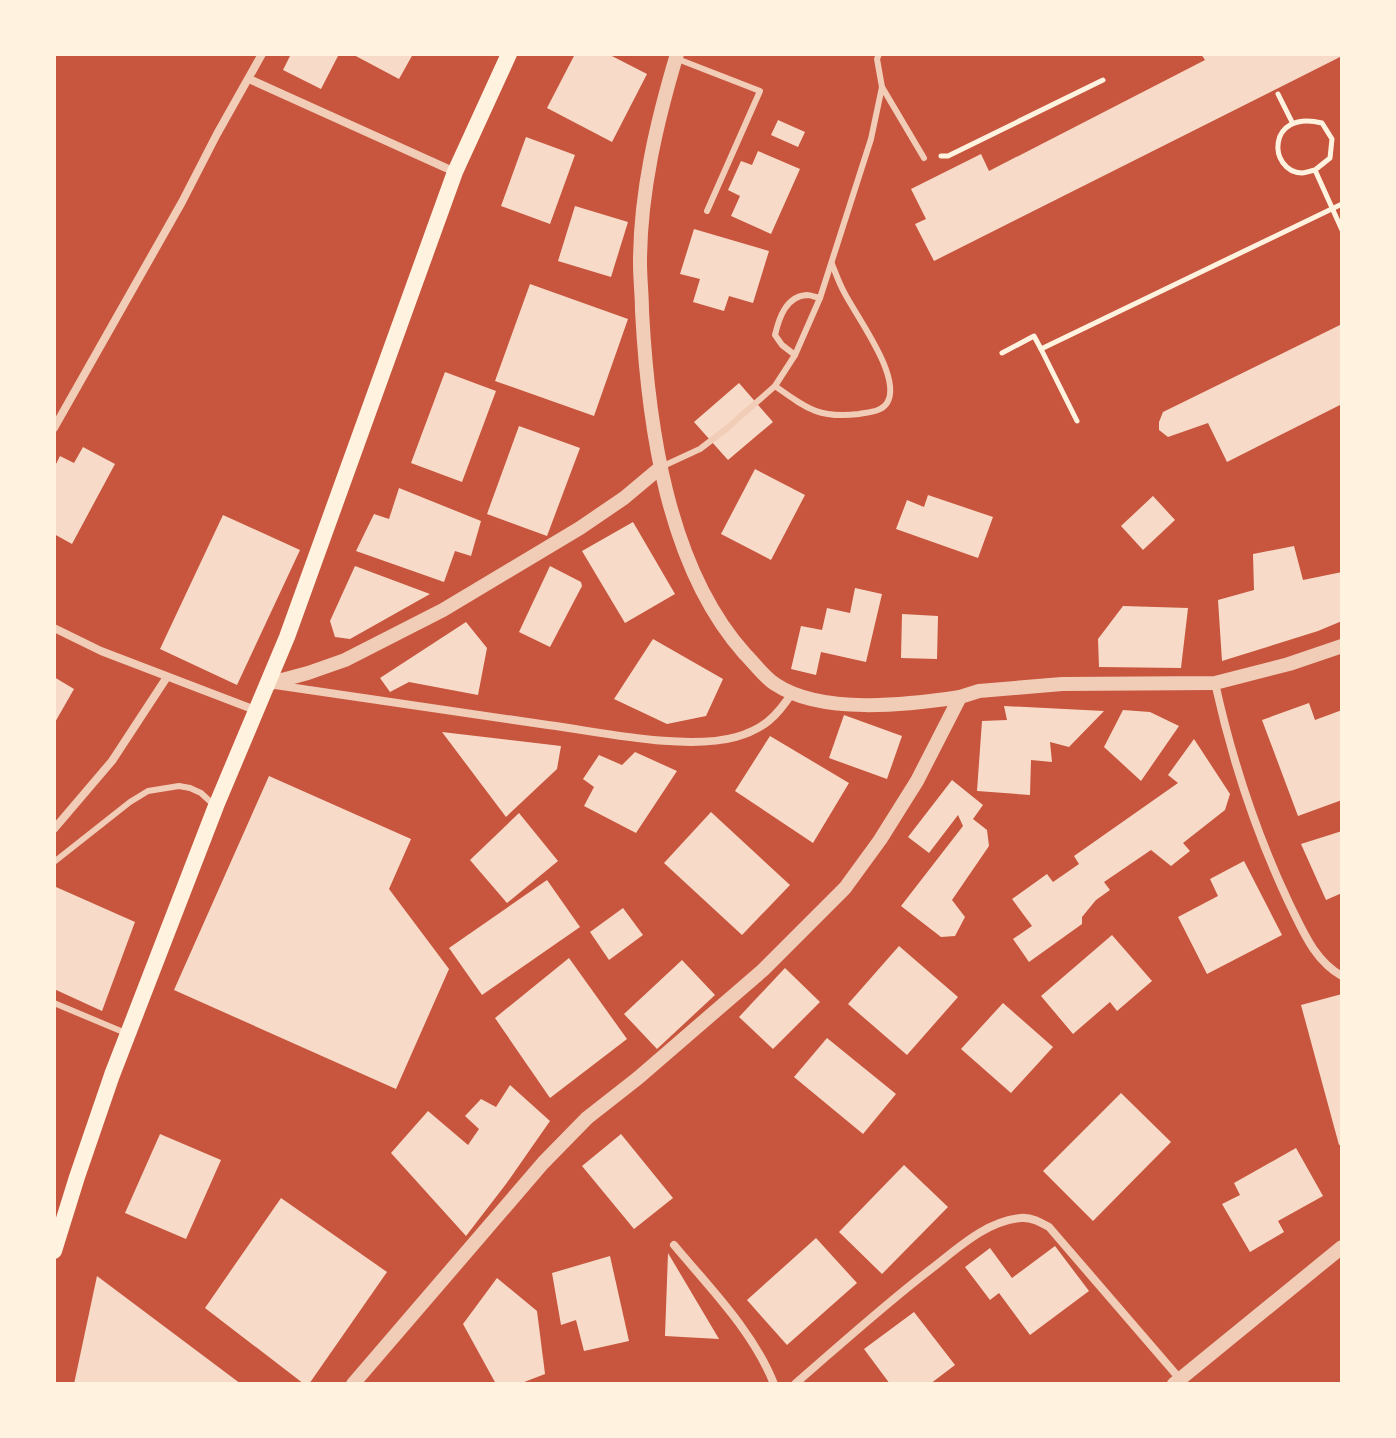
<svg xmlns="http://www.w3.org/2000/svg" width="1396" height="1438" viewBox="0 0 1396 1438" font-family="Montserrat,sans-serif">
<rect width="100%" height="100%" fill="#c8553d"/>
<g fill="#f7dbc8">
<polygon points="291,54 339,54 321,89 283,70"/>
<polygon points="352,54 413,54 399,79"/>
<polygon points="575,54 608,54 647,74 612,142 547,108"/>
<polygon points="1201,54 1342,54 1342,56 934,261 915,224 926,219 911,189 981,154 989,171 1205,60"/>
<polygon points="778,120 805,132 798,147 771,135"/>
<polygon points="526,137 575,155 550,224 501,206"/>
<polygon points="758,151 800,169 771,234 731,216 740,196 728,190 741,161 752,165"/>
<polygon points="575,206 628,222 611,277 558,261"/>
<polygon points="694,229 769,251 753,303 729,296 724,311 693,302 700,279 680,274"/>
<polygon points="530,284 628,319 594,416 495,381"/>
<polygon points="1342,324 1342,404 1227,462 1208,423 1168,437 1159,430 1159,422 1163,412"/>
<polygon points="445,372 496,391 462,482 411,463"/>
<polygon points="739,383 773,422 728,460 694,422"/>
<polygon points="519,426 580,448 547,536 487,514"/>
<polygon points="83,447 115,464 72,544 54,534 54,468 60,456 74,463"/>
<polygon points="755,469 805,495 771,560 721,534"/>
<polygon points="399,488 481,521 471,556 455,551 444,582 356,551 374,514 389,519"/>
<polygon points="928,495 993,517 978,558 896,529 907,500 924,507"/>
<polygon points="1153,496 1175,520 1143,550 1121,526"/>
<polygon points="223,515 300,550 237,685 160,649"/>
<polygon points="633,522 675,594 625,623 582,551"/>
<polygon points="1294,546 1303,580 1342,572 1342,621 1318,631 1222,661 1218,600 1254,590 1253,554"/>
<polygon points="355,566 430,594 350,639 335,637 330,621"/>
<polygon points="550,566 581,582 582,586 550,647 519,632"/>
<polygon points="855,588 882,594 866,662 821,652 816,675 791,669 801,626 822,630 827,608 850,613"/>
<polygon points="1123,606 1188,608 1181,668 1099,667 1098,639"/>
<polygon points="902,614 938,616 937,659 901,658"/>
<polygon points="466,622 487,648 478,695 409,682 390,692 380,678"/>
<polygon points="653,639 723,679 706,716 667,724 614,699"/>
<polygon points="54,677 74,689 54,724"/>
<polygon points="1309,703 1315,720 1342,710 1342,800 1298,816 1262,720"/>
<polygon points="1004,706 1104,711 1069,747 1050,742 1052,762 1031,760 1030,795 977,791 982,721 1007,720"/>
<polygon points="1123,710 1150,712 1179,726 1141,781 1104,747"/>
<polygon points="844,715 902,736 887,779 829,758"/>
<polygon points="442,732 561,746 557,769 506,817"/>
<polygon points="770,736 849,783 813,843 735,791"/>
<polygon points="1194,739 1230,794 1225,810 1183,843 1190,851 1171,866 1151,850 1104,882 1110,890 1096,900 1082,917 1082,924 1029,962 1013,939 1032,926 1012,899 1047,874 1053,882 1079,864 1074,856 1178,783 1168,775"/>
<polygon points="635,752 677,771 636,833 584,806 594,787 583,779 599,755 622,765"/>
<polygon points="269,776 411,839 389,889 449,969 396,1089 174,990"/>
<polygon points="952,780 983,805 973,819 987,830 989,846 952,900 965,917 955,936 941,937 901,906 963,826 958,815 929,853 908,837"/>
<polygon points="711,812 790,885 742,935 664,863"/>
<polygon points="519,813 558,861 507,903 470,860"/>
<polygon points="1342,831 1342,893 1326,900 1301,844"/>
<polygon points="1244,861 1282,935 1207,974 1178,917 1218,896 1210,879"/>
<polygon points="547,880 580,927 482,995 449,948"/>
<polygon points="56,887 135,922 102,1011 54,989 54,893"/>
<polygon points="623,908 643,935 609,960 590,932"/>
<polygon points="1112,935 1152,981 1117,1011 1110,1002 1073,1034 1041,996"/>
<polygon points="899,946 958,997 907,1055 848,1004"/>
<polygon points="569,958 627,1039 550,1098 495,1018"/>
<polygon points="682,960 715,995 657,1049 624,1014"/>
<polygon points="785,968 820,1002 773,1049 739,1017"/>
<polygon points="1342,994 1342,1144 1339,1145 1301,1005"/>
<polygon points="1003,1003 1053,1047 1011,1093 961,1049"/>
<polygon points="827,1038 896,1094 863,1134 794,1077"/>
<polygon points="510,1085 550,1121 506,1184 466,1236 391,1153 428,1111 468,1145 479,1129 465,1116 481,1099 496,1107"/>
<polygon points="1121,1093 1171,1142 1093,1221 1043,1171"/>
<polygon points="160,1134 221,1160 186,1239 125,1213"/>
<polygon points="621,1134 673,1198 634,1229 582,1166"/>
<polygon points="1296,1148 1323,1196 1278,1221 1284,1232 1250,1252 1222,1204 1240,1195 1234,1183"/>
<polygon points="904,1165 948,1207 882,1274 839,1232"/>
<polygon points="281,1198 387,1272 309,1384 304,1384 205,1308"/>
<polygon points="816,1238 857,1283 787,1345 747,1300"/>
<polygon points="1055,1246 1089,1291 1030,1335 999,1293 990,1300 965,1267 990,1248 1012,1278"/>
<polygon points="668,1253 719,1339 665,1336"/>
<polygon points="610,1256 629,1341 584,1351 576,1320 561,1325 552,1273"/>
<polygon points="97,1276 241,1384 74,1384"/>
<polygon points="497,1278 537,1311 545,1374 519,1384 496,1384 463,1324"/>
<polygon points="914,1312 955,1365 930,1384 890,1384 864,1349"/>
</g>
<g fill="none" stroke-linecap="round" stroke-linejoin="round">
<g stroke="#fff3e0" stroke-width="5">
<polyline points="1278,94 1292,122"/>
<polyline points="941,156 948,156 1103,80"/>
<path d="M1315 170 1330 158 1332 139 1322 123C1266 109 1268 172 1302 173 1306 173 1310 171 1315 170L1342 230"/>
<polyline points="1041,349 1077,421"/>
<polyline points="1002,353 1034,336 1041,349 1342,204"/>
</g>
<g stroke="#f1ccb7" stroke-width="6">
<polyline points="675,58 760,91 707,211"/>
<polyline points="882,87 924,158"/>
<path d="M795 355 782 345 775 335C779 318 786 296 807 295 811 295 815 297 820 298"/>
<path d="M775 386C806 408 819 419 859 414 869 412 881 412 887 403 903 378 856 316 844 292 839 283 836 274 832 264"/>
<polyline points="661,467 700,449 726,429 775,386 795,355 820,298 871,139 882,87 877,59 879,54"/>
<polyline points="54,862 130,802 148,791 179,786 190,788 201,793 215,806"/>
<polyline points="54,1003 128,1034"/>
</g>
<g stroke="#f1ccb7" stroke-width="8">
<polyline points="249,79 455,172"/>
<polyline points="54,428 182,202 217,134 262,54"/>
<polyline points="54,628 101,651 255,710"/>
<path d="M1215 683C1232 760 1255 831 1289 903 1303 931 1314 960 1342 976"/>
<path d="M275 685C366 699 457 712 548 725 601 732 685 751 736 737 764 729 777 716 792 693"/>
<polyline points="54,829 112,761 167,677"/>
<path d="M674 1245C710 1288 753 1331 774 1384"/>
<path d="M795 1384C840 1345 884 1305 931 1269 957 1249 986 1221 1021 1218 1031 1217 1040 1222 1049 1227L1180 1379"/>
</g>
<g stroke="#f1ccb7" stroke-width="14">
<path d="M677 54C657 121 640 192 640 263 640 279 642 295 642 311 648 424 667 567 745 654 755 664 764 677 775 684 821 715 907 705 960 697"/>
<polyline points="267,684 308,673 345,660 443,610 580,528 624,498 661,467"/>
<polyline points="353,1384 543,1163 587,1118 638,1078 763,970 845,888 880,840 917,781 960,697 979,691 1062,684 1215,683 1289,664 1342,646"/>
<polyline points="1174,1384 1342,1247"/>
</g>
<polyline stroke="#fff3e0" stroke-width="16" points="54,1251 77,1177 112,1075 216,806 287,637 455,172 509,54"/>
</g>
<rect width="1396" height="1438" fill="none" stroke="#fff3e0" stroke-width="112"/>
</svg>
